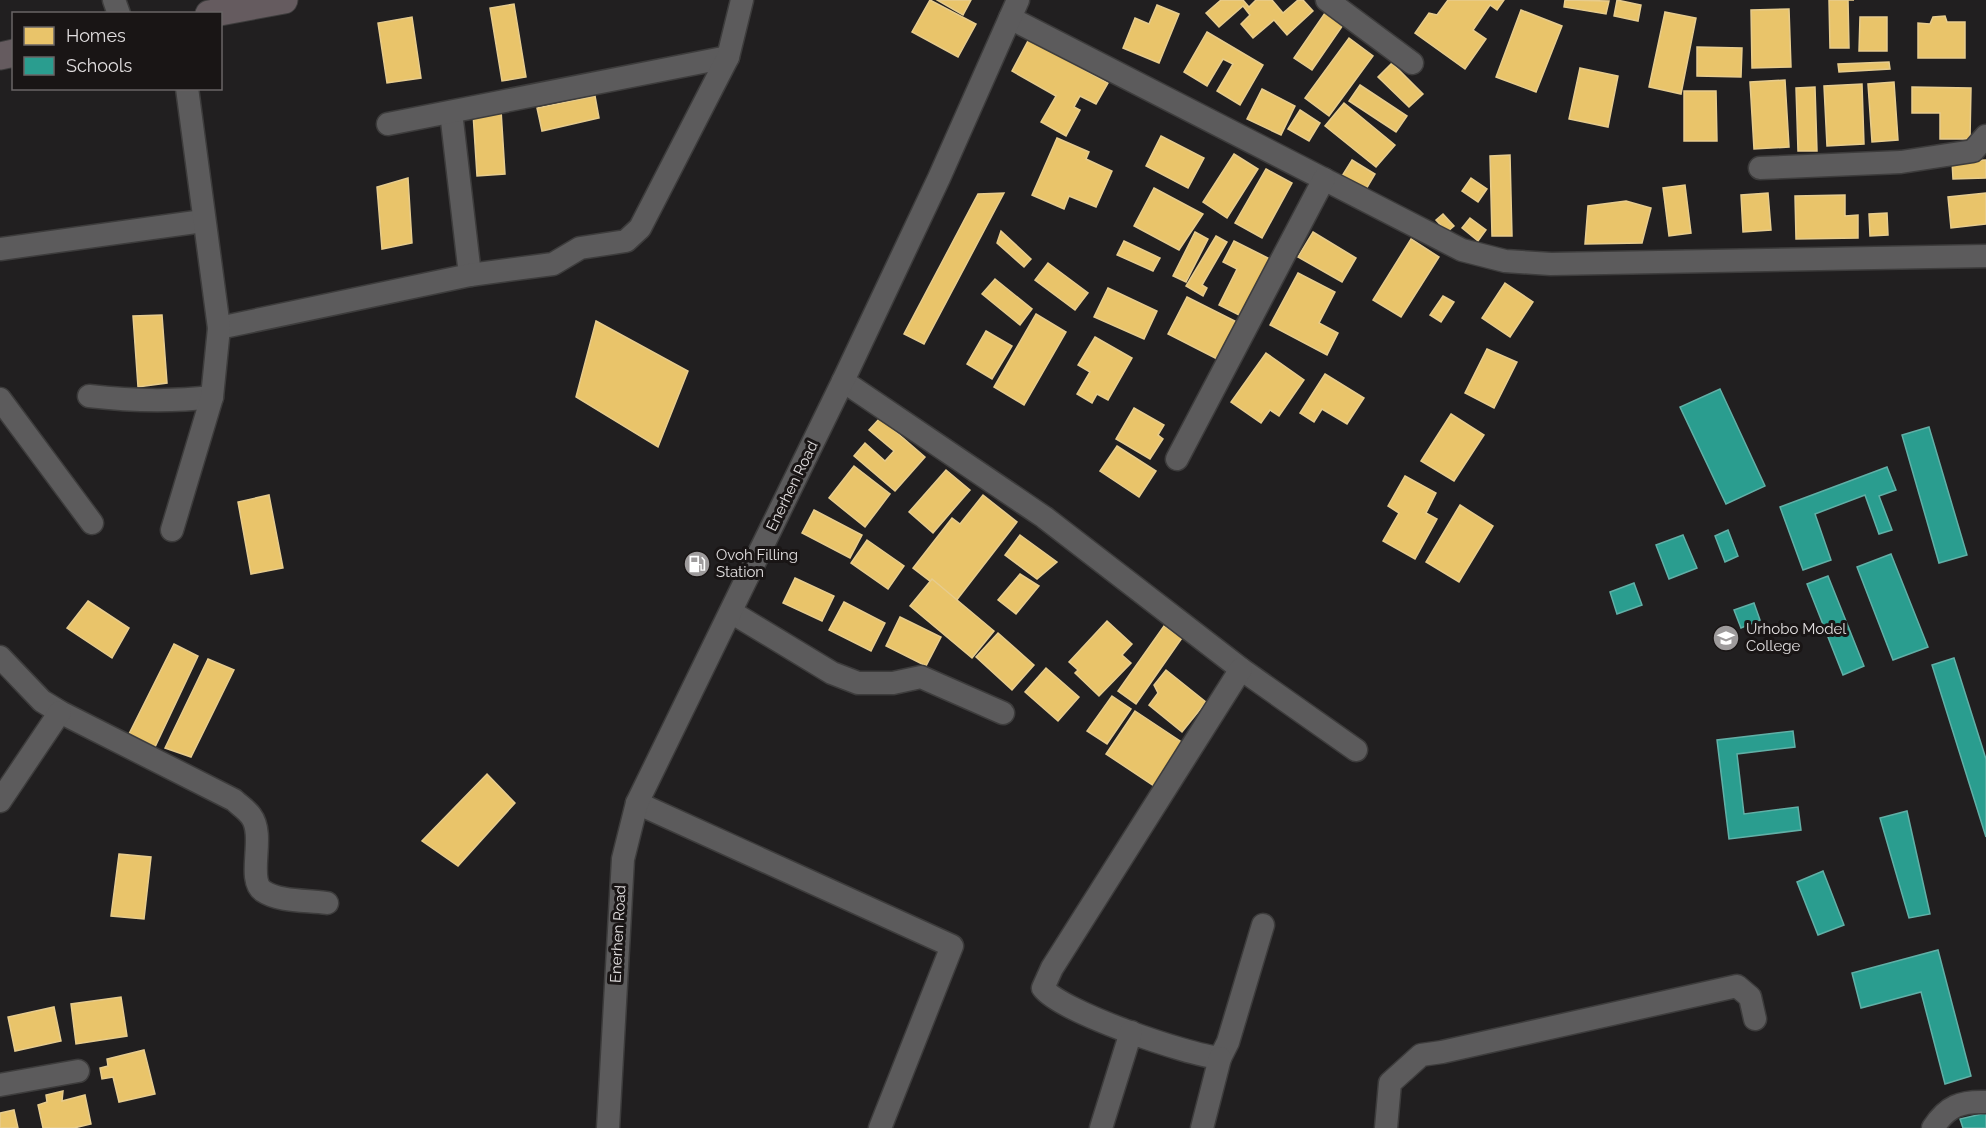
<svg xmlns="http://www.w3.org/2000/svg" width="1986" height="1128" viewBox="0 0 1986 1128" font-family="Raleway,sans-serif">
<rect width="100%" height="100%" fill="#211f20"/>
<g fill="#e9c46a" stroke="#e7cc8d" stroke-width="1.5">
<polygon points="930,0 976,24 958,57 912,32"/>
<polygon points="937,0 971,0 963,15"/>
<polygon points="1221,0 1243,0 1249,7 1256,0 1272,0 1283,13 1298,0 1303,0 1313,11 1287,35 1274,20 1253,38 1241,24 1250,15 1243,6 1219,27 1206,13"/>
<polygon points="1448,0 1504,0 1497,10 1490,5 1473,30 1486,39 1465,69 1415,33 1429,13 1437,15"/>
<polygon points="1565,0 1609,1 1606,14 1564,7"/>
<polygon points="1617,0 1641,5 1638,21 1614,16"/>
<polygon points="1829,0 1854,0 1848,0 1849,48 1830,48"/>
<polygon points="514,4 526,77 502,81 490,8"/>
<polygon points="1157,5 1179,14 1159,63 1123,48 1135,18 1149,24"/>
<polygon points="1789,9 1791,67 1752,68 1751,10"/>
<polygon points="1521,10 1562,26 1536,92 1496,77"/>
<polygon points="1665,12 1696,18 1681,94 1649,87"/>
<polygon points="1325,13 1343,25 1312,70 1294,58"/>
<polygon points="1945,16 1947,22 1965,22 1965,58 1918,58 1918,23 1930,24 1933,17"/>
<polygon points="412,17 421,78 387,83 378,23"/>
<polygon points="1860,17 1887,17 1887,51 1859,51"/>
<polygon points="1207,32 1263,65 1240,105 1217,91 1233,64 1223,59 1207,86 1184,72"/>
<polygon points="1349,38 1373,56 1329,116 1305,98"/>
<polygon points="1029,39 1108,83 1096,104 1080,96 1074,107 1080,110 1066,136 1041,122 1056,96 1012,71"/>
<polygon points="1697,47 1742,48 1741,77 1697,76"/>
<polygon points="1889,62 1890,69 1839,72 1838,64"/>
<polygon points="1392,63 1423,94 1409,107 1378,77"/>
<polygon points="1580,68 1618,76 1608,127 1569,119"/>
<polygon points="1785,80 1789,147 1754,149 1750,82"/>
<polygon points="1894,82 1898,140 1872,142 1868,84"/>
<polygon points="1862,84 1864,144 1827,146 1824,86"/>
<polygon points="1360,85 1407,116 1396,132 1349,101"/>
<polygon points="1815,87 1817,151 1798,151 1796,88"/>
<polygon points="1912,87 1971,88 1970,139 1940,139 1940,113 1912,113"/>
<polygon points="1262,89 1295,106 1281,135 1247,119"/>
<polygon points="1684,91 1716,91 1717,141 1684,141"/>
<polygon points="595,96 599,118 542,131 537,108"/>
<polygon points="1344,103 1395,145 1376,167 1325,126"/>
<polygon points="501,110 505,174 477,176 473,113"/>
<polygon points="1300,110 1320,123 1309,141 1288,129"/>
<polygon points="1161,136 1204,158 1188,188 1146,166"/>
<polygon points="1057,138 1089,152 1086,159 1112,171 1096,207 1069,196 1064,209 1032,195"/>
<polygon points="1234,154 1258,169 1227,218 1203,202"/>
<polygon points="1510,155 1512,236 1492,236 1490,156"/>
<polygon points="1352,160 1375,174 1365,191 1342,176"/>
<polygon points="1986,160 1986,178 1953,179 1952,161"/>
<polygon points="1266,169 1292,183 1262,238 1235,223"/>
<polygon points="408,178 412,243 382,249 377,187"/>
<polygon points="1471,178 1487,189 1478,202 1462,191"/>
<polygon points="1685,185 1691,233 1669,236 1663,188"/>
<polygon points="1154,188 1203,214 1179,250 1134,226"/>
<polygon points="1004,193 924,344 904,334 978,194"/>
<polygon points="1768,193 1771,230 1743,232 1741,195"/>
<polygon points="1986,193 1986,224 1951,228 1948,197"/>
<polygon points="1845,195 1845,216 1858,215 1858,238 1796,239 1795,196"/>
<polygon points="1626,201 1651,208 1642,243 1585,244 1588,206"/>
<polygon points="1887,213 1888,235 1870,236 1869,214"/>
<polygon points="1443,214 1454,226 1447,232 1436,220"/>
<polygon points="1470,218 1486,230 1478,241 1462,228"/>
<polygon points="1001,231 1031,259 1024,267 997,243"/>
<polygon points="1195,232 1208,239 1186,282 1173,276"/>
<polygon points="1313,232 1356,258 1342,282 1298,257"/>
<polygon points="1216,236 1227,242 1202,285 1207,288 1203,296 1186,286"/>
<polygon points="1411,239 1439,257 1401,317 1373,300"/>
<polygon points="1124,241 1160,258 1153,271 1117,255"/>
<polygon points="1234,241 1270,259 1241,316 1219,305 1237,269 1223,262"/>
<polygon points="1048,263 1088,293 1075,310 1035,280"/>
<polygon points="1298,273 1335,292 1319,323 1338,333 1327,355 1270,325"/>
<polygon points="995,279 1032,309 1020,325 982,294"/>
<polygon points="1505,283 1533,302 1510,337 1482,318"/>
<polygon points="1108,288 1157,311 1144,339 1094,317"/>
<polygon points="1443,296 1454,302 1441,322 1430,315"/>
<polygon points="1187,297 1237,322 1219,360 1168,334"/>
<polygon points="1036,314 1066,332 1024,405 994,387"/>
<polygon points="162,315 167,383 138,387 133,316"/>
<polygon points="596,321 688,371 658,447 576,397"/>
<polygon points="986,331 1012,346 992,379 967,364"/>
<polygon points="1095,337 1132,358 1108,400 1097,394 1092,403 1077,394 1090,372 1078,365"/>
<polygon points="1487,349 1517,362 1494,408 1465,393"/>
<polygon points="1266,353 1304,380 1279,416 1270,410 1261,423 1231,402"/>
<polygon points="1325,374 1364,398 1347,424 1322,409 1314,422 1300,413"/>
<polygon points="1134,408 1164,425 1158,435 1163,439 1150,459 1116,439"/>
<polygon points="1451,414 1484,435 1454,481 1421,461"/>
<polygon points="880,418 925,457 895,491 854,456 865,443 885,461 894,451 869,430"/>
<polygon points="1117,446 1156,471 1139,497 1100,471"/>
<polygon points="854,466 890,494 865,527 829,498"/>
<polygon points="946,470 970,490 933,533 909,512"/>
<polygon points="1405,476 1436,493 1426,513 1437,519 1415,559 1383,541 1399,513 1388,506"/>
<polygon points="269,495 283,568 251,574 238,502"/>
<polygon points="983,495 1017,522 956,601 913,568 952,518 960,524"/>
<polygon points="1460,505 1493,526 1459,582 1426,562"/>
<polygon points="814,510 862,535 850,558 802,533"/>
<polygon points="1020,535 1057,562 1037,579 1005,555"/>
<polygon points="867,540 904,566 888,589 851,563"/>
<polygon points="1020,574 1039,586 1016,614 998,600"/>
<polygon points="795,578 834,596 822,621 783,603"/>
<polygon points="932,579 994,631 972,658 910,606"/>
<polygon points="88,601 129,628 112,658 67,628"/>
<polygon points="844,602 885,623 871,651 829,630"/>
<polygon points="900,617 941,637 926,666 886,646"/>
<polygon points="1107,621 1132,644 1122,655 1131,663 1099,696 1075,673 1078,670 1069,662"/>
<polygon points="1164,626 1182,638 1136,704 1118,691"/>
<polygon points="998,633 1034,665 1012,690 976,657"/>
<polygon points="174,644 198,656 155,747 129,734"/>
<polygon points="208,659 234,670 191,757 165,748"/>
<polygon points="1046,668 1079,697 1058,721 1025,692"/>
<polygon points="1166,670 1206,702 1182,732 1149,705 1158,693 1154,685"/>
<polygon points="1112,696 1131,709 1107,744 1087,731"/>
<polygon points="1135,711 1186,745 1157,788 1106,754"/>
<polygon points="487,774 515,803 458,866 422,841"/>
<polygon points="119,854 151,857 144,919 111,916"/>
<polygon points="121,997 127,1036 76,1044 71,1004"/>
<polygon points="54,1007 61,1041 15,1051 8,1017"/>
<polygon points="144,1050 155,1094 119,1102 113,1077 102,1079 100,1068 108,1066 107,1059"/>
<polygon points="63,1091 62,1101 85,1095 91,1124 74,1128 43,1128 38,1105 47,1102 46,1095"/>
<polygon points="14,1110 18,1128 0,1128 0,1113"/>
</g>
<g fill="#2a9d8f" stroke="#61b0a7" stroke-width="1.5">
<polygon points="1720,389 1765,486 1726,504 1680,407"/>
<polygon points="1929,427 1967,555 1939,563 1902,435"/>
<polygon points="1887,467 1896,490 1879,496 1892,530 1879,534 1865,495 1815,514 1831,560 1803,570 1780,507"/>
<polygon points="1728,530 1738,556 1725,562 1715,536"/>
<polygon points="1683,535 1697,568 1669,579 1656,545"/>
<polygon points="1891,554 1928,647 1893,660 1857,567"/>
<polygon points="1828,576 1864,666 1843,675 1807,584"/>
<polygon points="1634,583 1642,605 1617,614 1610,592"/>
<polygon points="1754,603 1760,620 1741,628 1734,610"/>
<polygon points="1729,629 1735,634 1729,640 1723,635"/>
<polygon points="1954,658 1986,759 1986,837 1932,665"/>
<polygon points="1793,731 1795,747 1737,754 1744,814 1798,807 1801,830 1729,839 1717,740"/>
<polygon points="1907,811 1930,914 1909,918 1880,818"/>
<polygon points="1823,871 1844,925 1818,935 1797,882"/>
<polygon points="1938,950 1971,1076 1945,1084 1921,992 1861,1008 1852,973"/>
<polygon points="1986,1113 1986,1128 1963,1128 1960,1119"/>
</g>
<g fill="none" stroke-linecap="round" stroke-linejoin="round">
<defs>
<g id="minor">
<polyline points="114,0 119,14"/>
<polyline points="1327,0 1412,63"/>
<polyline points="1010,18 1462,250 1505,261 1551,264 1986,256"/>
<polyline points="451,112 470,275"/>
<polyline points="388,124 728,57"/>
<polyline points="1760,168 1901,162 1973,151 1986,136"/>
<polyline points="0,249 203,221"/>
<polyline points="219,328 470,275 553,264 580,248 626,241 640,228 728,57 742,0"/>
<polyline points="843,381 1044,517 1241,669 1356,750"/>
<path d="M89 396C132 401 170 402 212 397"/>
<polyline points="0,399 92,523"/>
<polyline points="1177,459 1324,179"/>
<polyline points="172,530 212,397 219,328 187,88"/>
<polyline points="731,612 832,673 858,683 893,683 921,677 1003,713"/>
<path d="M0 657 42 701 60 712 234 800C239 805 247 810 251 816 266 836 246 879 263 891 279 902 308 900 327 903"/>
<path d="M1241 669 1052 968 1043 988C1061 1012 1188 1055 1220 1058L1228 1042 1263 925"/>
<polyline points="0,801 60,712"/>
<polyline points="637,803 952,946 880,1128"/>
<polyline points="0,1085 78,1071"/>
<polyline points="608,1128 623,859 637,803 843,381 939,178 1018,0"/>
<polyline points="1101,1128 1131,1032"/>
<polyline points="1202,1128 1220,1058"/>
<polyline points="1386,1128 1390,1083 1421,1055 1442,1052 1737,986 1750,997 1755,1019"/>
<path d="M1933 1128C1947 1106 1961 1101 1986 1102"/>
</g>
<g id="major">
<polyline points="209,14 284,0"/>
<polyline points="0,56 14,53"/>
</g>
</defs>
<use href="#minor" stroke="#3d3c3c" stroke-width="25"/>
<use href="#major" stroke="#3d3c3c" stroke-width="29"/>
<use href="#minor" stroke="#5c5b5c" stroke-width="22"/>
<use href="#major" stroke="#655b5f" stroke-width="27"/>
</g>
<defs>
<symbol id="fuel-disc" viewBox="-11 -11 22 22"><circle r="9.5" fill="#9e9b9c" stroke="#191515"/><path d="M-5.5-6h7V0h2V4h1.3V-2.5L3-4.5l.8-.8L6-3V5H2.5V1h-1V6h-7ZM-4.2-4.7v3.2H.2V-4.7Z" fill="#fff"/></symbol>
<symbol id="school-disc" viewBox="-11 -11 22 22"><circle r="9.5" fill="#9e9b9c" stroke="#191515"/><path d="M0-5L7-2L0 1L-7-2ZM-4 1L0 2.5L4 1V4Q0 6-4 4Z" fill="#fff"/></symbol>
</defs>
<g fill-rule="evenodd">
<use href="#fuel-disc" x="682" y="549" width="30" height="30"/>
<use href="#school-disc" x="1711" y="623" width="30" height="30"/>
</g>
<g text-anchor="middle" stroke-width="6" stroke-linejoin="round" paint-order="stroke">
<g font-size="15" fill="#e1dedf" stroke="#191515">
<text transform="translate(792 486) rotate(-64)" y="5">Enerhen Road</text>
<text transform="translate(618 934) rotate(-87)" y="5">Enerhen Road</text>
</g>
<g font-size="15" fill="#e1dedf" stroke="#191515" text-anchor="start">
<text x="716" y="560">Ovoh Filling<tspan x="716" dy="17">Station</tspan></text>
<text x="1746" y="634">Urhobo Model<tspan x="1746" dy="17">College</tspan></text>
</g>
</g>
<rect x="12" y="12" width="210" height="78" fill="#191515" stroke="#696566" stroke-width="1.5"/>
<rect x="24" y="27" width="30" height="18" fill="#e9c46a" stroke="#696566" stroke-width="1.5"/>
<text x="66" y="42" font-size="18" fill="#e1dedf">Homes</text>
<rect x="24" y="57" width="30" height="18" fill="#2a9d8f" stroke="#696566" stroke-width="1.5"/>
<text x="66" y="72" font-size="18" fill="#e1dedf">Schools</text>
</svg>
